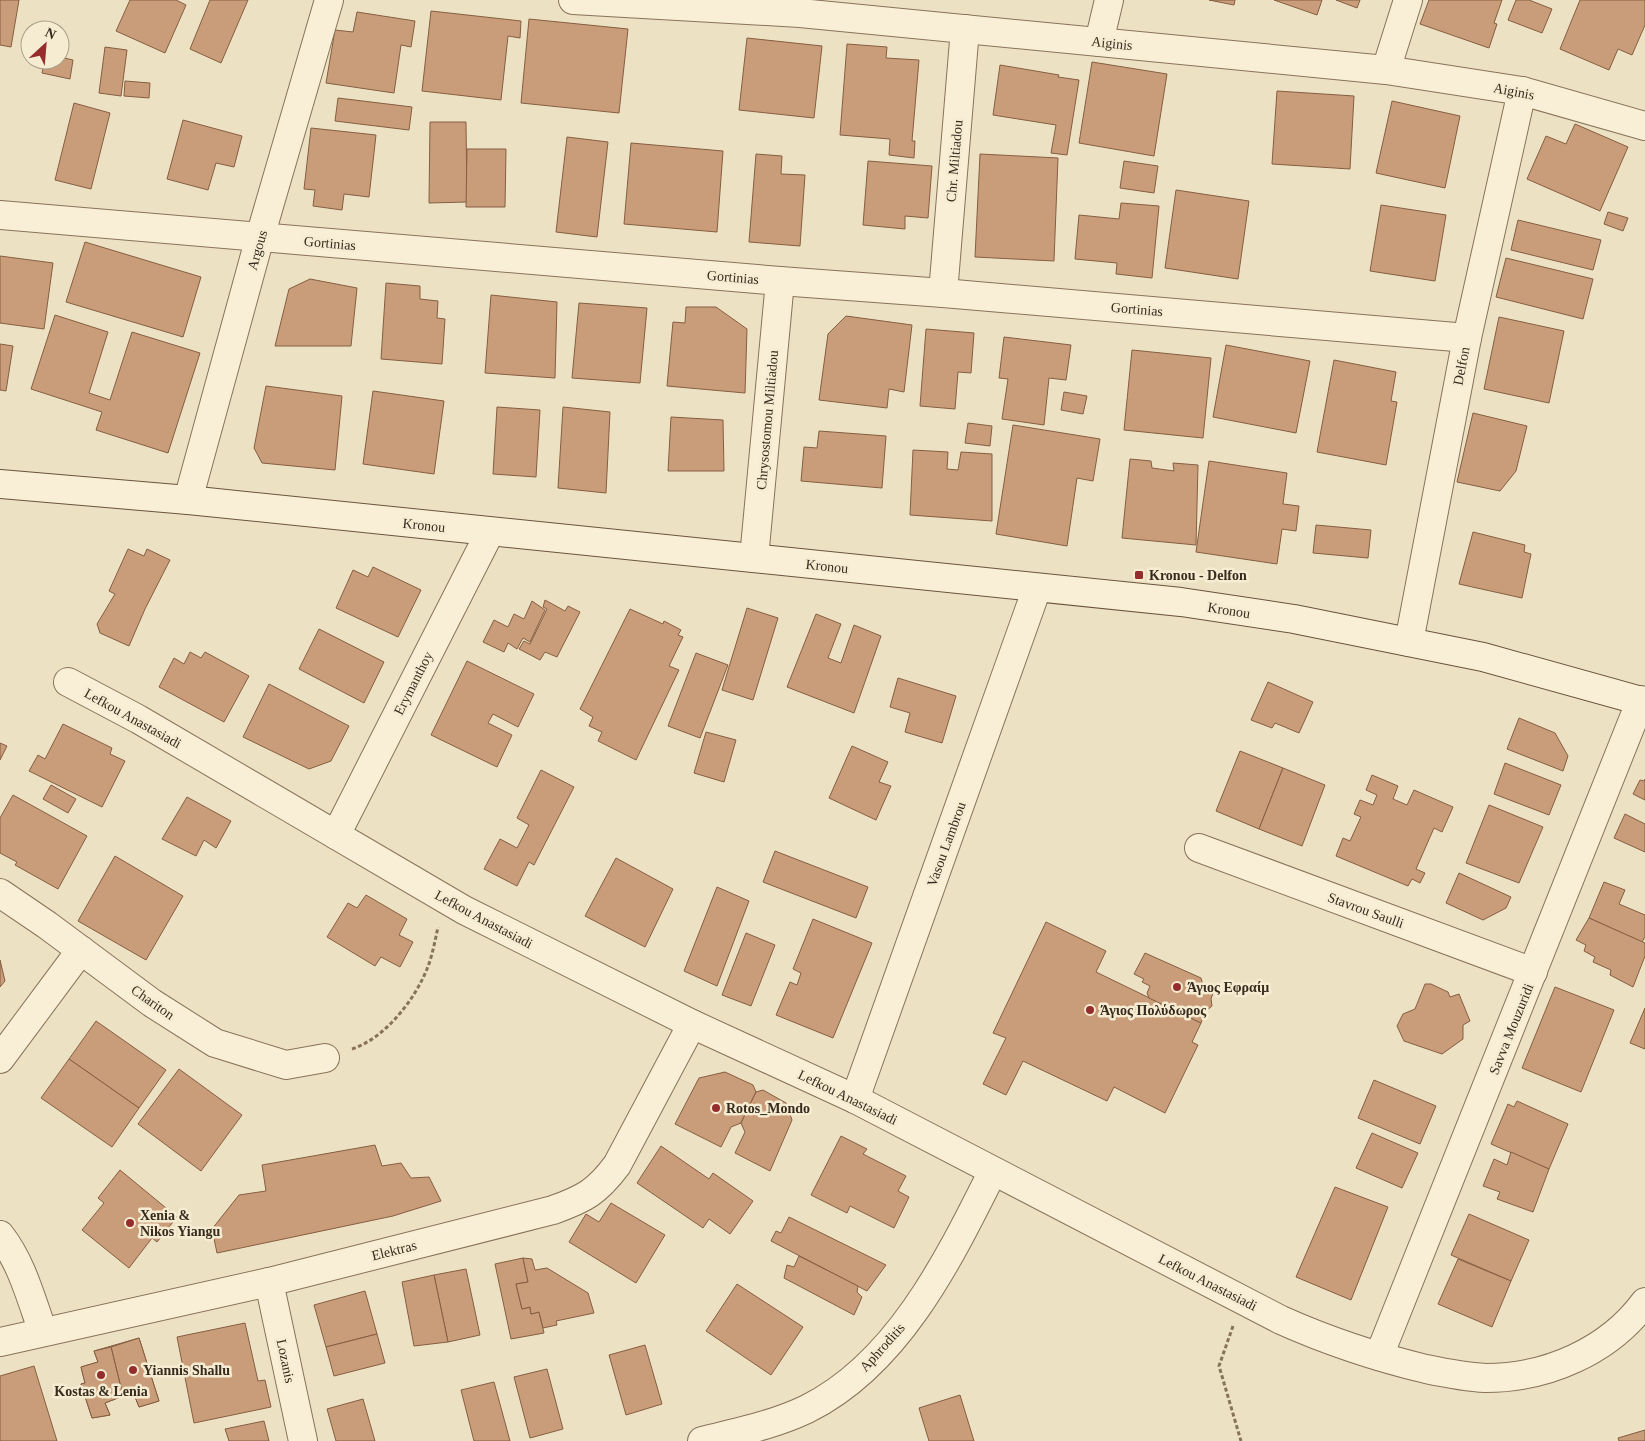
<svg xmlns="http://www.w3.org/2000/svg" width="1645" height="1441" viewBox="0 0 1645 1441" font-family="'Times New Roman',serif">
<rect width="100%" height="100%" fill="#ede1c3"/>
<g fill="#ca9d7a" stroke="#855e41">
<polygon points="0,0 19,0 11,47 0,45"/>
<polygon points="130,0 176,0 186,5 165,53 116,31"/>
<polygon points="210,0 248,0 221,63 190,49"/>
<polygon points="1209,0 1235,0 1234,5"/>
<polygon points="1274,0 1322,0 1317,15"/>
<polygon points="1336,0 1360,0 1357,8"/>
<polygon points="1429,0 1502,0 1494,23 1497,24 1489,48 1420,24"/>
<polygon points="1516,0 1529,0 1552,9 1542,33 1508,20"/>
<polygon points="1580,0 1645,0 1645,25 1632,55 1618,49 1609,70 1560,49"/>
<polygon points="431,11 521,21 520,38 508,36 501,100 422,91"/>
<polygon points="357,12 415,21 411,47 401,45 394,93 326,83 335,30 353,32"/>
<polygon points="529,19 628,29 619,113 521,103"/>
<polygon points="747,38 822,46 814,118 739,110"/>
<polygon points="847,44 887,47 886,58 919,60 912,141 915,141 914,158 889,155 890,139 840,135"/>
<polygon points="105,47 127,50 121,96 99,93"/>
<polygon points="60,57 73,60 70,79 42,73 45,60 60,60"/>
<polygon points="1092,62 1167,74 1154,156 1079,143"/>
<polygon points="1000,65 1059,75 1058,77 1079,80 1067,155 1051,153 1056,125 993,115"/>
<polygon points="125,81 150,83 149,98 124,96"/>
<polygon points="1277,91 1354,96 1350,169 1272,164"/>
<polygon points="338,98 412,107 409,130 335,121"/>
<polygon points="1392,101 1460,116 1445,188 1376,173"/>
<polygon points="74,103 110,113 91,189 55,180"/>
<polygon points="183,120 242,136 234,167 216,163 208,190 167,179"/>
<polygon points="430,122 466,122 467,202 429,203"/>
<polygon points="1575,124 1628,147 1600,211 1527,179 1546,136 1566,144"/>
<polygon points="311,128 376,135 369,197 344,194 342,210 313,206 315,190 304,189"/>
<polygon points="567,137 608,142 597,237 556,232"/>
<polygon points="631,143 723,151 717,232 624,224"/>
<polygon points="467,149 506,149 505,207 466,207"/>
<polygon points="756,154 782,156 781,174 805,175 800,246 749,242"/>
<polygon points="980,154 1058,158 1054,261 975,257"/>
<polygon points="868,161 932,166 928,218 905,216 905,229 863,225"/>
<polygon points="1124,161 1158,166 1154,193 1120,188"/>
<polygon points="1176,190 1249,201 1238,279 1165,268"/>
<polygon points="1121,203 1159,206 1152,278 1116,274 1117,263 1075,259 1079,215 1119,219"/>
<polygon points="1381,205 1446,215 1435,281 1370,271"/>
<polygon points="1608,212 1628,218 1623,231 1604,224"/>
<polygon points="1518,220 1601,240 1593,270 1511,250"/>
<polygon points="85,242 201,277 183,337 66,302"/>
<polygon points="0,256 53,263 44,329 0,323"/>
<polygon points="1506,258 1593,279 1583,319 1496,297"/>
<polygon points="310,279 357,288 351,346 275,346 289,289"/>
<polygon points="386,283 420,286 420,299 438,301 437,318 445,319 442,364 381,359"/>
<polygon points="491,295 557,302 555,378 485,373"/>
<polygon points="579,303 647,308 640,383 572,378"/>
<polygon points="686,307 716,307 747,329 745,393 667,386 673,322 685,323"/>
<polygon points="55,315 108,332 89,393 110,400 132,332 200,353 168,453 96,430 102,412 31,389"/>
<polygon points="846,316 912,325 904,392 889,389 887,408 819,400 828,334"/>
<polygon points="1499,317 1564,331 1549,403 1484,389"/>
<polygon points="926,329 974,333 971,373 958,372 955,409 920,406"/>
<polygon points="1004,337 1071,345 1066,380 1049,378 1044,425 1002,419 1008,379 999,378"/>
<polygon points="0,344 13,346 6,391 0,390"/>
<polygon points="1226,345 1310,361 1296,433 1213,417"/>
<polygon points="1132,350 1211,358 1203,438 1124,430"/>
<polygon points="1334,360 1396,372 1391,401 1397,402 1386,465 1317,452"/>
<polygon points="266,386 342,396 335,470 262,463 254,448"/>
<polygon points="373,391 444,401 434,474 363,464"/>
<polygon points="1064,392 1087,396 1083,414 1061,410"/>
<polygon points="497,407 540,410 536,477 493,474"/>
<polygon points="563,407 610,412 606,493 558,488"/>
<polygon points="1473,413 1527,426 1516,471 1500,491 1457,482"/>
<polygon points="671,417 723,420 724,471 668,471"/>
<polygon points="968,423 992,426 990,446 965,443"/>
<polygon points="1013,425 1100,439 1093,481 1077,478 1067,546 996,534"/>
<polygon points="819,431 886,436 882,488 801,481 804,447 817,448"/>
<polygon points="913,450 948,452 947,469 958,470 961,452 992,454 992,521 910,515"/>
<polygon points="1130,459 1151,461 1152,468 1174,471 1173,463 1198,465 1196,545 1122,538"/>
<polygon points="1209,461 1287,473 1283,504 1299,506 1296,531 1282,529 1277,564 1196,552"/>
<polygon points="1316,525 1371,530 1368,558 1313,553"/>
<polygon points="1473,532 1525,545 1524,552 1531,554 1522,598 1459,584"/>
<polygon points="128,549 144,556 147,549 170,560 145,609 129,646 100,633 97,624 115,594 109,591"/>
<polygon points="373,567 421,590 398,637 336,608 353,570 368,577"/>
<polygon points="545,600 565,611 568,606 580,612 557,657 545,652 540,660 519,649 524,641 530,644 547,609 543,607"/>
<polygon points="532,601 545,610 530,642 523,638 517,649 508,643 504,652 483,642 494,620 508,627 514,614 524,619"/>
<polygon points="747,608 778,618 753,700 722,690"/>
<polygon points="630,609 663,624 664,621 681,630 678,635 683,637 669,666 679,670 636,760 598,741 602,732 589,726 593,717 580,709"/>
<polygon points="816,614 841,624 828,658 841,663 854,625 881,636 854,713 787,687"/>
<polygon points="319,629 384,662 364,703 299,669"/>
<polygon points="190,652 201,658 205,652 249,676 224,722 159,687 174,658 184,664"/>
<polygon points="696,653 728,665 700,738 668,726"/>
<polygon points="467,661 534,694 518,727 493,714 488,723 512,735 497,767 431,735"/>
<polygon points="898,678 956,696 942,743 905,732 910,713 890,707"/>
<polygon points="1268,682 1313,702 1299,733 1275,723 1272,728 1251,720"/>
<polygon points="269,684 349,726 331,761 309,769 243,737"/>
<polygon points="1519,718 1555,733 1568,756 1563,771 1507,749"/>
<polygon points="63,724 112,748 110,754 125,761 102,807 29,771 38,755 45,759"/>
<polygon points="706,732 736,740 724,782 694,773"/>
<polygon points="0,743 7,746 0,760"/>
<polygon points="852,746 888,762 879,782 891,786 876,820 829,798"/>
<polygon points="1240,751 1283,768 1259,829 1216,811"/>
<polygon points="1505,763 1561,785 1549,815 1494,794"/>
<polygon points="1283,768 1325,785 1302,846 1259,829"/>
<polygon points="541,770 574,787 534,865 529,862 517,886 484,869 500,839 517,848 529,825 517,818"/>
<polygon points="1372,775 1398,786 1393,799 1407,805 1414,790 1453,807 1442,832 1434,828 1416,869 1425,873 1420,883 1412,879 1408,886 1336,856 1343,838 1350,841 1361,817 1354,814 1360,800 1373,805 1377,795 1366,790"/>
<polygon points="1645,779 1645,800 1633,794 1640,780 1644,781"/>
<polygon points="51,785 76,799 68,813 43,799"/>
<polygon points="13,795 87,836 58,889 15,865 17,862 0,853 0,818"/>
<polygon points="187,797 231,821 216,848 204,840 196,856 162,839"/>
<polygon points="1489,805 1543,827 1519,883 1466,863"/>
<polygon points="1625,814 1645,824 1645,852 1614,838"/>
<polygon points="775,851 868,887 856,918 763,882"/>
<polygon points="115,856 183,896 146,960 78,921"/>
<polygon points="616,858 673,889 645,947 585,916"/>
<polygon points="1459,873 1511,897 1506,908 1483,920 1446,903"/>
<polygon points="1604,882 1625,890 1619,904 1645,915 1645,937 1642,942 1589,918"/>
<polygon points="717,887 749,901 717,986 684,971"/>
<polygon points="366,895 407,919 399,935 413,942 400,967 381,957 375,966 327,937 348,903 357,908"/>
<polygon points="1589,918 1645,943 1645,956 1633,987 1610,975 1611,970 1593,962 1595,957 1584,951 1586,945 1576,940"/>
<polygon points="813,919 872,943 833,1038 776,1015 790,982 797,985 801,973 793,969"/>
<polygon points="1046,922 1106,951 1096,972 1201,1023 1192,1042 1198,1045 1165,1113 1114,1087 1107,1101 1023,1061 1006,1095 983,1084 1006,1038 993,1033"/>
<polygon points="746,933 775,945 751,1006 722,995"/>
<polygon points="1145,953 1201,978 1204,989 1213,993 1211,999 1212,1006 1205,1012 1201,1023 1149,998 1147,993 1150,986 1142,982 1144,979 1134,974"/>
<polygon points="0,960 5,981 0,987"/>
<polygon points="1425,984 1431,984 1448,992 1450,997 1459,994 1470,1021 1463,1025 1463,1039 1442,1054 1404,1041 1397,1026 1403,1014 1415,1009"/>
<polygon points="1555,987 1614,1010 1581,1092 1522,1068"/>
<polygon points="1645,1008 1645,1049 1630,1043"/>
<polygon points="96,1021 166,1070 139,1108 69,1059"/>
<polygon points="69,1059 139,1108 112,1147 41,1098"/>
<polygon points="179,1069 242,1115 201,1171 138,1124"/>
<polygon points="725,1072 753,1085 756,1092 741,1123 731,1127 721,1147 675,1124 699,1078"/>
<polygon points="1374,1080 1436,1106 1420,1144 1358,1118"/>
<polygon points="763,1090 786,1103 792,1120 770,1171 735,1153 745,1132 741,1123 756,1092"/>
<polygon points="1517,1101 1568,1124 1549,1169 1491,1144 1508,1104 1514,1107"/>
<polygon points="1372,1133 1418,1153 1402,1188 1356,1168"/>
<polygon points="841,1136 867,1149 863,1154 906,1176 898,1191 909,1197 894,1228 850,1206 847,1213 811,1195"/>
<polygon points="375,1145 382,1166 401,1163 411,1178 429,1177 441,1201 393,1216 217,1253 212,1229 239,1195 266,1191 262,1165"/>
<polygon points="661,1146 709,1179 713,1173 753,1201 730,1234 709,1219 703,1228 637,1183"/>
<polygon points="1511,1152 1549,1169 1533,1212 1497,1199 1500,1192 1483,1186 1494,1159 1507,1165"/>
<polygon points="120,1170 177,1217 157,1242 152,1238 129,1268 82,1230 104,1203 98,1198"/>
<polygon points="1335,1187 1388,1207 1351,1300 1296,1277"/>
<polygon points="611,1203 665,1235 636,1283 569,1242 586,1214 599,1222"/>
<polygon points="1469,1214 1529,1240 1511,1281 1451,1255"/>
<polygon points="789,1217 886,1265 867,1291 771,1241 776,1231 781,1233"/>
<polygon points="799,1256 858,1286 857,1292 862,1297 854,1315 784,1278 787,1265 794,1267"/>
<polygon points="523,1258 528,1282 516,1284 522,1309 530,1307 531,1314 539,1312 544,1333 511,1339 495,1264"/>
<polygon points="523,1258 532,1259 535,1270 547,1268 588,1293 594,1313 556,1321 557,1325 543,1328 539,1312 531,1314 530,1307 522,1309 516,1284 528,1282"/>
<polygon points="1458,1259 1511,1281 1492,1327 1438,1304"/>
<polygon points="466,1269 480,1335 448,1342 434,1275"/>
<polygon points="434,1275 448,1342 414,1346 402,1282"/>
<polygon points="737,1284 803,1327 771,1375 706,1331"/>
<polygon points="365,1291 377,1334 326,1347 314,1305"/>
<polygon points="245,1323 258,1381 265,1380 271,1407 194,1423 177,1337"/>
<polygon points="377,1334 385,1363 334,1376 326,1347"/>
<polygon points="139,1338 159,1401 139,1407 134,1394 123,1396 105,1403 110,1415 92,1418 81,1384 85,1383 81,1367 98,1362 94,1351"/>
<polygon points="139,1338 159,1401 139,1407 134,1394 123,1396 111,1347"/>
<polygon points="645,1345 662,1404 626,1415 609,1355"/>
<polygon points="111,1347 123,1396 105,1403 110,1415 92,1418 81,1384 85,1383 81,1367 98,1362 94,1351"/>
<polygon points="34,1366 57,1441 0,1441 0,1376"/>
<polygon points="547,1369 563,1429 530,1438 514,1377"/>
<polygon points="494,1382 510,1441 474,1441 461,1390"/>
<polygon points="960,1395 974,1441 929,1441 919,1408"/>
<polygon points="363,1399 375,1441 336,1441 327,1409"/>
<polygon points="264,1421 269,1441 229,1441 225,1429"/>
<polygon points="1645,1430 1645,1441 1619,1441 1618,1438"/>
</g>
<g fill="none" stroke-linecap="round" stroke-linejoin="round">
<defs>
<g id="street">
<polyline points="573,0 800,13 1386,70 1522,91 1645,126"/>
<polyline points="1099,42 1109,0"/>
<polyline points="1386,70 1408,0"/>
<polyline points="0,215 780,281 943,293 1467,338"/>
<polyline points="943,293 965,29"/>
<polyline points="188,500 260,237 329,0"/>
<polyline points="754,558 780,281"/>
<polyline points="1409,642 1467,338 1522,91"/>
<path d="M68 682 138 719 464 910 692 1024 855 1099 1281 1320C1328 1341 1376 1357 1426 1369 1445 1373 1466 1377 1486 1378 1547 1378 1609 1351 1645 1302"/>
<polyline points="336,835 490,532"/>
<polyline points="1199,848 1533,972"/>
<polyline points="0,893 47,925 152,1003 215,1043 286,1065 325,1058"/>
<polyline points="0,1059 81,950"/>
<polyline points="855,1099 1037,588"/>
<path d="M0 1235C22 1263 31 1299 43 1332"/>
<polyline points="269,1282 303,1441"/>
<path d="M0 1342 269 1282 553 1210C584 1199 597 1192 617 1165L692 1024"/>
<polyline points="1379,1356 1641,700"/>
<path d="M702 1441C737 1432 774 1425 807 1409 898 1364 949 1259 993 1171"/>
</g>
<polyline id="secondary" points="0,484 188,500 1181,602 1294,619 1483,657 1645,702"/>
</defs>
<use href="#street" stroke="#87735a" stroke-width="30"/>
<use href="#secondary" stroke="#69543d" stroke-width="30"/>
<g stroke="#87735a" stroke-width="3" stroke-dasharray="4 2.5" stroke-linecap="butt">
<path d="M352 1049C385 1038 414 1001 427 969 432 957 435 941 438 927"/>
<polyline points="1233,1326 1219,1366 1241,1441"/>
</g>
<use href="#street" stroke="#f8efd6" stroke-width="28"/>
<use href="#secondary" stroke="#f8efd6" stroke-width="28"/>
</g>
<g fill="#942d2c" stroke="#f5ecd2" stroke-width="2">
<rect x="1134" y="570" width="10" height="10" rx="2.5"/>
<circle cx="1177" cy="987" r="5"/>
<circle cx="1090" cy="1010" r="5"/>
<circle cx="716" cy="1108" r="5"/>
<circle cx="130" cy="1223" r="5"/>
<circle cx="133" cy="1370" r="5"/>
<circle cx="101" cy="1375" r="5"/>
</g>
<g text-anchor="middle" stroke-width="5" stroke-linejoin="round" paint-order="stroke">
<g font-size="14" fill="#372b1e" stroke="#f5ecd2">
<text transform="translate(1112 43) rotate(6)" y="5">Aiginis</text>
<text transform="translate(1514 91) rotate(11)" y="5">Aiginis</text>
<text transform="translate(954 161) rotate(-85)" y="5">Chr. Miltiadou</text>
<text transform="translate(330 243) rotate(5)" y="5">Gortinias</text>
<text transform="translate(257 250) rotate(-74)" y="5">Argous</text>
<text transform="translate(733 277) rotate(5)" y="5">Gortinias</text>
<text transform="translate(1137 309) rotate(5)" y="5">Gortinias</text>
<text transform="translate(1461 366) rotate(-79)" y="5">Delfon</text>
<text transform="translate(767 420) rotate(-85)" y="5">Chrysostomou Miltiadou</text>
<text transform="translate(424 525) rotate(6)" y="5">Kronou</text>
<text transform="translate(827 566) rotate(6)" y="5">Kronou</text>
<text transform="translate(1229 610) rotate(9)" y="5">Kronou</text>
<text transform="translate(413 683) rotate(-63)" y="5">Erymanthoy</text>
<text transform="translate(133 718) rotate(29)" y="5">Lefkou Anastasiadi</text>
<text transform="translate(946 844) rotate(-70)" y="5">Vasou Lambrou</text>
<text transform="translate(1366 910) rotate(20)" y="5">Stavrou Saulli</text>
<text transform="translate(484 919) rotate(28)" y="5">Lefkou Anastasiadi</text>
<text transform="translate(153 1002) rotate(35)" y="5">Chariton</text>
<text transform="translate(1511 1029) rotate(-68)" y="5">Savva Mouzuridi</text>
<text transform="translate(848 1097) rotate(26)" y="5">Lefkou Anastasiadi</text>
<text transform="translate(394 1250) rotate(-14)" y="5">Elektras</text>
<text transform="translate(1208 1282) rotate(27)" y="5">Lefkou Anastasiadi</text>
<text transform="translate(882 1347) rotate(-48)" y="5">Aphroditis</text>
<text transform="translate(286 1361) rotate(78)" y="5">Lozanis</text>
</g>
<g font-size="14" font-weight="bold" fill="#372b1e" stroke="#f5ecd2" text-anchor="start">
<text x="1149" y="580">Kronou - Delfon</text>
<text x="1187" y="992">Άγιος Εφραίμ</text>
<text x="1100" y="1015">Άγιος Πολύδωρος</text>
<text x="726" y="1113">Rotos_Mondo</text>
<text x="140" y="1220">Xenia &amp;<tspan x="140" dy="16">Nikos Yiangu</tspan></text>
<text x="143" y="1375">Yiannis Shallu</text>
<text x="101" y="1396" text-anchor="middle">Kostas &amp; Lenia</text>
</g>
</g>
<g transform="translate(45 45) rotate(26)"><circle r="24" fill="#f5ecd2" stroke="#a99f8a"/>
<path d="M0-4L9 19L0 12L-9 19Z" fill="#942d2c"/>
<text y="-8" font-size="14" font-weight="bold" text-anchor="middle" fill="#372b1e">N</text>
</g>
</svg>
